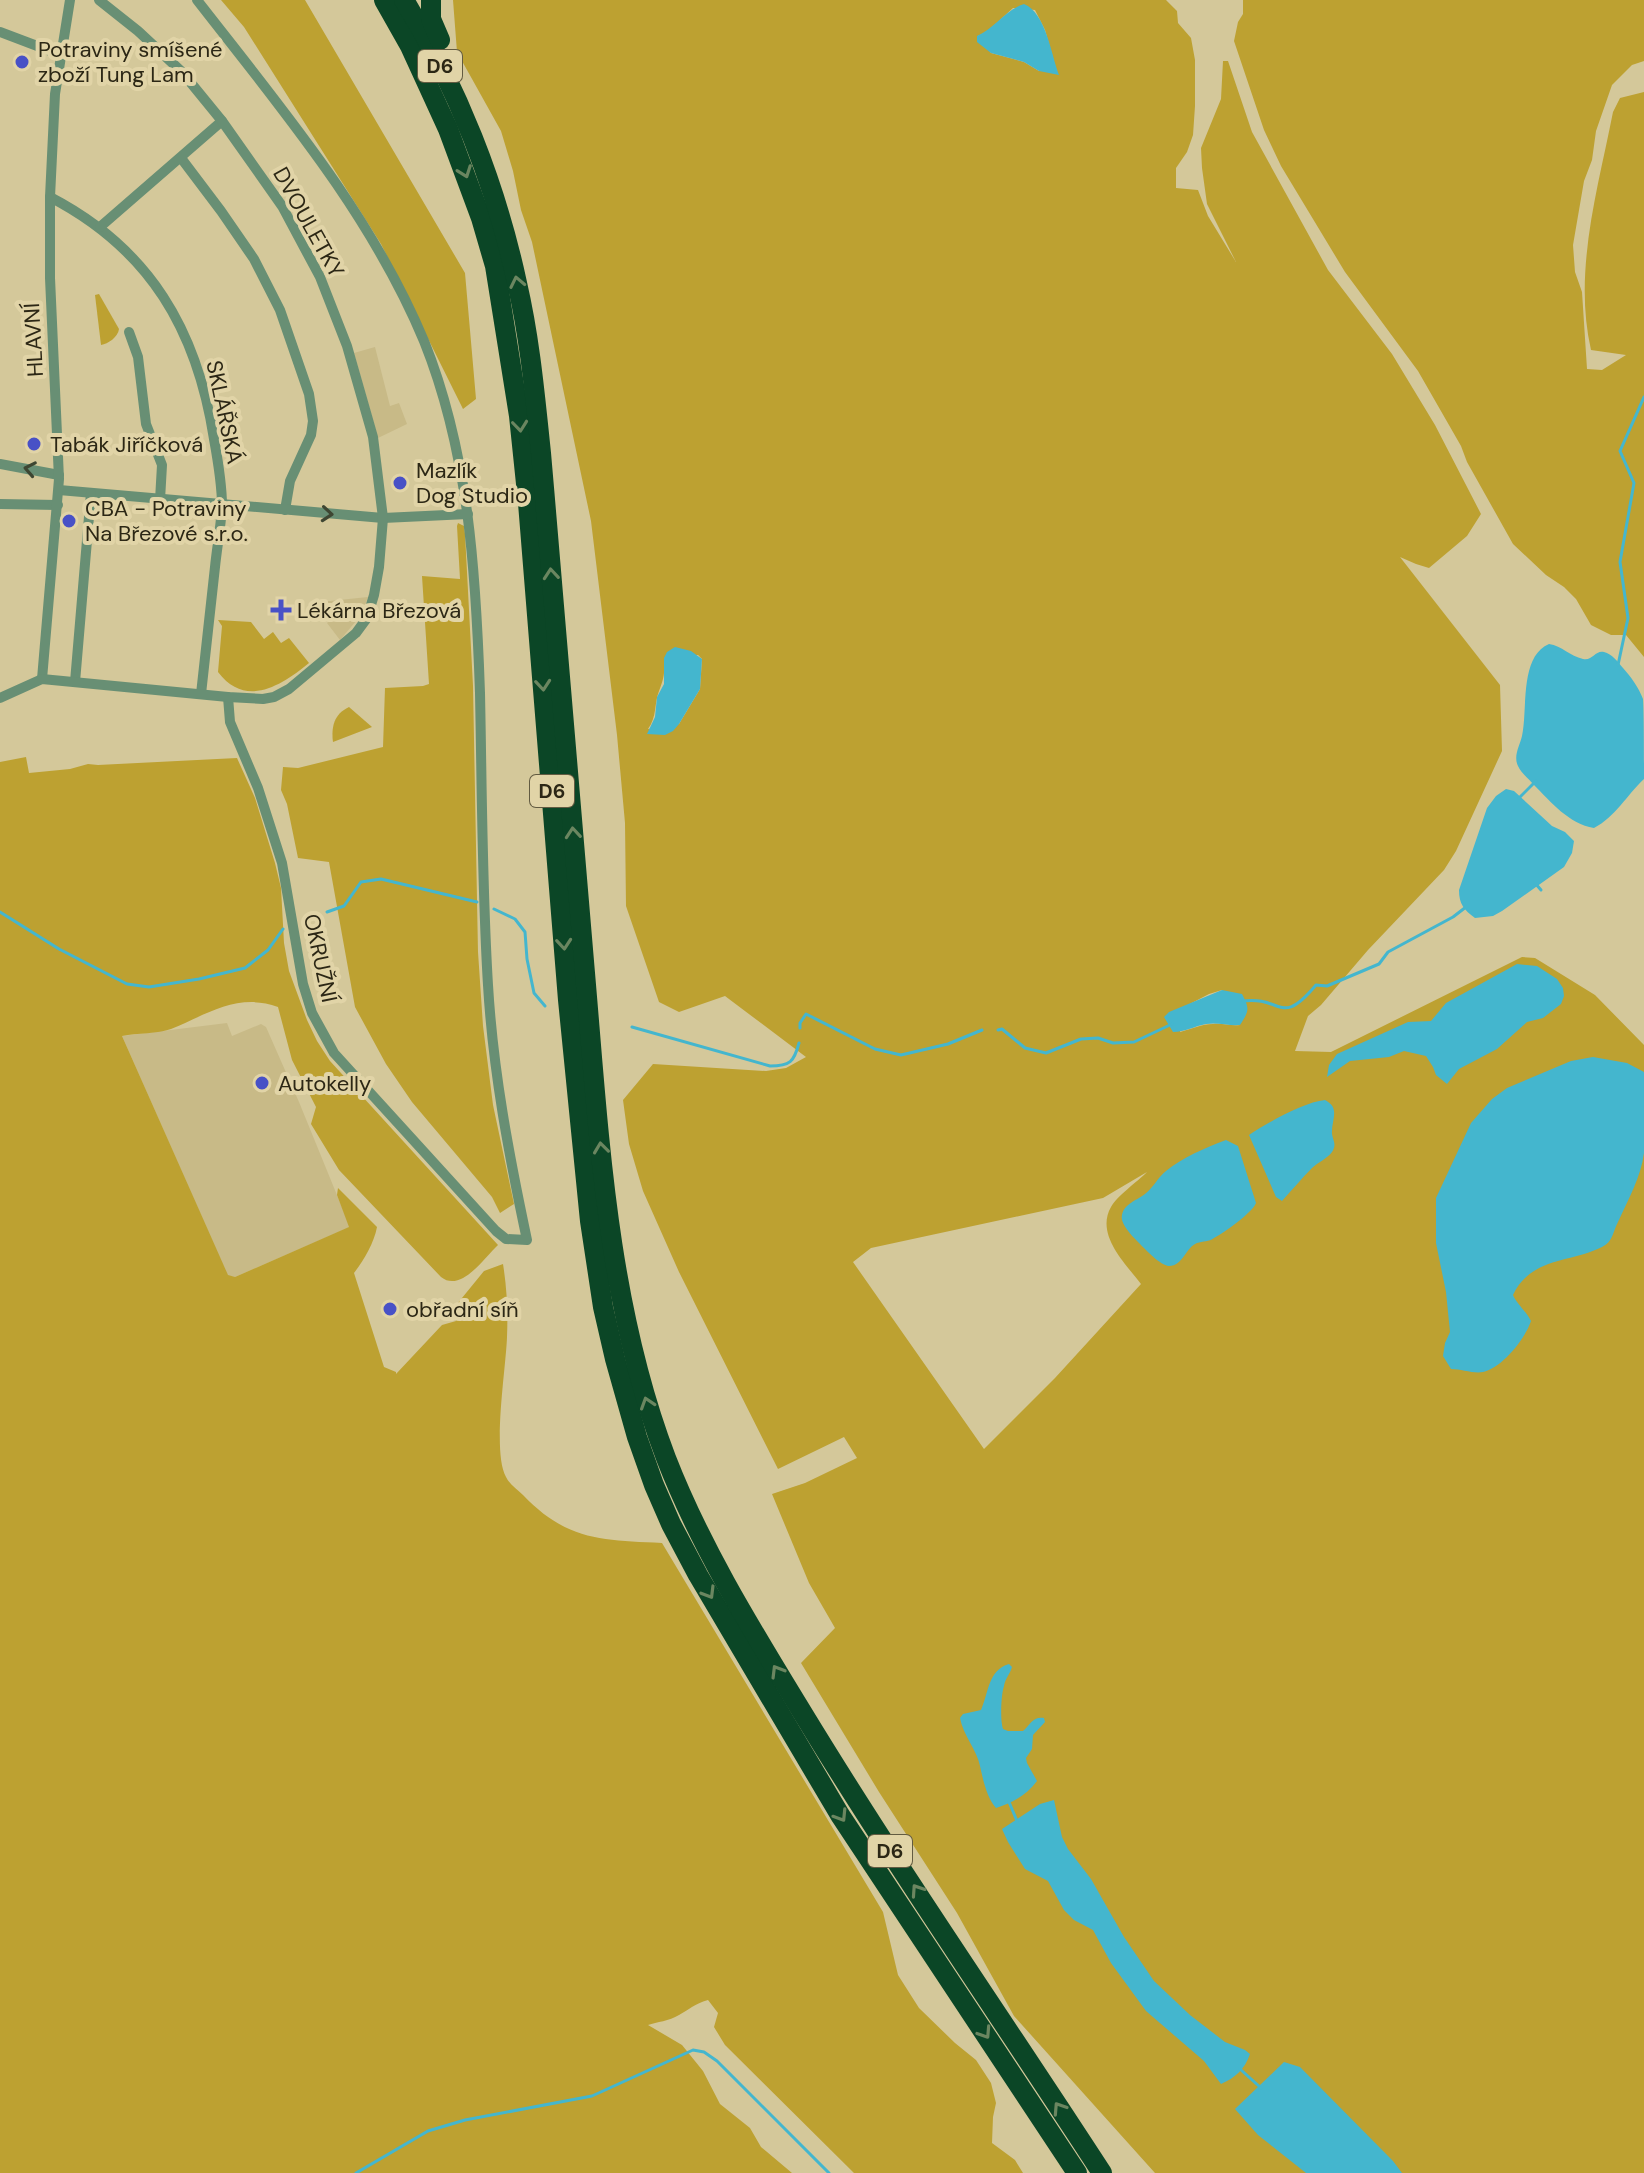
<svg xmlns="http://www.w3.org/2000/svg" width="1644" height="2173" viewBox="0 0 1644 2173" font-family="'DM Sans',sans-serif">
<rect width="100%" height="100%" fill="#d4c89a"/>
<g fill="#c8ba87">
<polygon points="375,347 390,406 399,403 407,424 378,438 354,353"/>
<polygon points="368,597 362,614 340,640 327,623 334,616 320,602"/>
<polygon points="227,1023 232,1036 261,1024 266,1027 299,1102 350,1227 235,1277 228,1276 122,1036"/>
</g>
<g fill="#bda131" fill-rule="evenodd">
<polygon points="221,0 305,0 465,273 476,399 463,409 381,244 244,27"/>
<path d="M453 0H1166L1177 11 1178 23 1191 38 1195 60V106L1193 135 1187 152 1176 168V188L1198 190 1208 216 1236 262 1207 204 1202 168 1201 148 1221 99 1223 61H1228L1252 132 1328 270 1392 354 1435 425 1481 514 1467 536 1429 568 1416 564 1400 557 1500 685 1502 751 1456 851 1444 870 1368 950 1321 1005 1308 1016 1295 1051 1331 1052 1522 957 1535 958 1595 995 1644 1045V2173H1155L1014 2016 957 1913 879 1792 801 1663 835 1628 809 1583 772 1494 805 1483 857 1458 844 1437 778 1469 679 1272 643 1191 629 1144 623 1100 653 1064 766 1071 786 1068 806 1057 725 996 679 1012 659 1002 626 906 625 823 617 735 591 521 532 242 521 210 513 171 501 131 457 52ZM1013 8 1035 10 1045 30 1054 62 1039 71 1024 62 991 53 978 36 988 31ZM698 655 702 659 700 689 679 724 648 729C657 717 654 704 659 691 664 678 665 673 664 658ZM1222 990 1240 1025C1230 1026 1223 1023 1213 1024 1202 1024 1191 1029 1180 1032L1184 1007 1209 994ZM1147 1172C1137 1182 1117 1196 1111 1207 1095 1235 1126 1264 1141 1284L1055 1378 984 1449 853 1262 871 1248 1103 1198Z"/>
<path d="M1243 0H1644V61L1632 65 1612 85 1596 131 1592 160 1584 181 1573 245 1575 272 1582 292 1587 369 1602 370 1626 355 1591 350C1573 271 1598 189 1613 112L1620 98 1644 92V397L1634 418 1644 400V657L1626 635H1611L1591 625 1576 599 1564 587 1546 575 1513 544 1467 462 1461 446 1418 371 1345 272 1281 166 1264 130 1234 41 1238 22 1243 14Z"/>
<path d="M99 294 119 329C118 337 108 344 101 345L95 295Z"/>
<polygon points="458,523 464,526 465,534 473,686 478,952 483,1026 493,1105 514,1204 500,1213 492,1197 412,1102 386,1064 355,1007 329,862 298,858 287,804 281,790 283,767 298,768 383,747 385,688 423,686 429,684 422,576 460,579 457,526"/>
<path d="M218 620 251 622 264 639 273 632 281 643 289 638 309 663C282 685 246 709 218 672L222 626Z"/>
<path d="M349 707 372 727 333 742C331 727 334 714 349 707Z"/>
<path d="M26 757 29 773 70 769 88 764 98 765 237 758 255 798 275 863 281 888 284 943 289 971 307 1020 317 1041 330 1061 498 1245C484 1258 461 1293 441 1277L339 1170 311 1124 316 1107 292 1060 278 1007C238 992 206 1015 171 1029 158 1034 137 1033 122 1036L228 1275 235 1277 349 1227 337 1195 338 1188 377 1227C374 1243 364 1260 354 1273L384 1367 396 1372V1374L442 1325 456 1321 453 1309 484 1271 503 1264C507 1289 508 1312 507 1337 506 1368 492 1452 506 1477 509 1484 518 1490 523 1495 567 1541 602 1540 662 1543L883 1912 898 1975 919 2008 955 2043 976 2060 991 2083 996 2103 993 2117 992 2143 1015 2160 1023 2173H854L725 2045 714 2027 718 2013 708 2000C694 2004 690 2009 679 2015 669 2021 657 2022 648 2025L682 2045 703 2071 720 2104 750 2128 761 2147 792 2173H0V762Z"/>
</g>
<g fill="#44b6ce">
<path d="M1024 4C1046 13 1051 54 1059 75L1039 71 1024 62 991 53 977 42V36C995 28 1005 10 1024 4Z"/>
<path d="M1549 644C1562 646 1570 656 1583 659 1593 661 1595 650 1604 652 1612 654 1618 662 1623 668 1631 677 1639 688 1643 699 1644 710 1644 764 1644 779 1627 795 1615 817 1594 828 1569 824 1551 802 1534 785 1529 779 1521 773 1518 766 1513 756 1520 745 1522 736 1528 709 1519 657 1549 644Z"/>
<polygon points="675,647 691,651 702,659 700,689 679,724 673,731 665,735 647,734 655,717 657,697 664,684 664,658 667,652"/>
<path d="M1506 789 1514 791 1552 826 1565 832 1574 841 1572 853 1564 867 1502 911 1493 916 1475 918C1464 910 1459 904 1459 890L1487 808 1496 796Z"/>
<polygon points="1517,964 1537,966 1557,979 1563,988 1564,996 1561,1004 1543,1018 1527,1022 1497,1049 1459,1069 1447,1084 1436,1075 1433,1067 1426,1056 1404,1051 1389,1057 1350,1061 1327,1077 1329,1065 1337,1054 1408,1022 1431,1021 1446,1003"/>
<path d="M1222 990 1242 994C1250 1009 1249 1011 1240 1025 1228 1026 1218 1022 1206 1024 1195 1026 1185 1032 1173 1032L1164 1017 1169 1012Z"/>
<path d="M1593 1057 1627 1063 1644 1072C1644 1099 1644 1127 1644 1153 1641 1177 1628 1200 1618 1222 1613 1231 1613 1242 1602 1247 1570 1263 1531 1257 1513 1295 1516 1303 1526 1311 1531 1321 1525 1339 1502 1368 1483 1372 1474 1374 1461 1369 1451 1369L1443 1356 1445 1343 1450 1332 1446 1292 1436 1243V1198L1471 1123 1492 1099 1507 1088 1571 1061Z"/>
<path d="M1325 1100C1341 1108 1331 1120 1332 1134 1333 1141 1337 1144 1332 1152 1327 1159 1318 1162 1312 1168 1302 1178 1292 1190 1282 1201L1276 1197 1249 1135C1267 1123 1304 1102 1325 1100Z"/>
<path d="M1226 1140 1238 1146 1256 1203C1252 1213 1225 1232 1214 1238 1209 1242 1203 1241 1197 1243 1186 1247 1183 1266 1169 1266 1160 1265 1147 1251 1140 1244 1134 1238 1124 1228 1122 1220 1120 1205 1136 1201 1145 1194 1154 1187 1158 1177 1166 1171 1183 1157 1205 1148 1226 1140Z"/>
<path d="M1009 1664 1012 1667C1010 1674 1005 1679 1004 1686 1001 1695 1000 1720 1003 1729L1008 1731H1023C1030 1725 1033 1716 1044 1718L1045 1722 1033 1735 1032 1749 1026 1758 1027 1763 1037 1781C1027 1795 1012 1803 996 1808 987 1798 983 1780 980 1766 977 1750 963 1735 960 1718L963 1714 981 1710C989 1692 988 1670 1009 1664Z"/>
<path d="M1054 1800 1062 1837 1068 1849 1091 1879 1124 1937 1154 1981 1190 2015 1225 2042 1245 2050 1250 2054C1245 2069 1235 2078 1221 2084L1204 2061 1146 2011 1111 1963 1093 1930 1074 1920 1064 1910 1048 1881 1025 1869 1008 1842 1002 1829 1040 1804Z"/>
<polygon points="1284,2062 1300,2067 1393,2161 1402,2173 1306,2173 1258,2135 1235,2109"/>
</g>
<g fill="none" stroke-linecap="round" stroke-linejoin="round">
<g stroke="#44b6ce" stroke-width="3">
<polyline points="1618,665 1628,618 1620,562 1634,483 1620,451 1644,397"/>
<polyline points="1519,798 1536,781"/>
<polyline points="1535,883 1541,890"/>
<polyline points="494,909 515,919 525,932 527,959 534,993 545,1006"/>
<polyline points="0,912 59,949 127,984 149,987 199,979 245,968 268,950 283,929"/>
<polyline points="327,912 344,906 361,882 381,879 477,902"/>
<path d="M1243 1001C1283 996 1280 1028 1316 985L1327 986 1379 964 1388 952 1453 917 1466 907"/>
<path d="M632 1027 770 1066C790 1066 794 1062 799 1043"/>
<polyline points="800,1028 800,1023 806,1014 875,1049 901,1055 948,1044 982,1030"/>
<polyline points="998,1030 1002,1029 1025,1048 1046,1053 1081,1039 1098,1038 1113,1043 1134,1042 1172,1024"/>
<polyline points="1009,1802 1017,1821"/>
<polyline points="1240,2069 1261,2088"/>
<polyline points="356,2173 428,2131 465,2120 592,2096 693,2050 704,2052 717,2061 829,2173"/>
</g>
<g stroke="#688f74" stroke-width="10">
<path d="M197 0C281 108 371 214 424 341 469 453 476 574 480 693 482 790 482 888 488 985 493 1071 509 1155 527 1240L506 1239 496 1231 334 1053 312 1013 303 984 282 863 258 788 230 722 228 697"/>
<polyline points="0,32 61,55"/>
<polyline points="181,158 221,211 254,259 280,310 309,394 313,421 311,435 290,481 285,510"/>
<path d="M50 197C150 249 197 330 214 439 218 461 222 484 222 506 221 526 217 547 215 567 210 609 206 652 201 694"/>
<polyline points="100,227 222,121"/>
<polyline points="129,332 138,357 146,424 162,465 160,500"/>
<polyline points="0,464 59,475"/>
<polyline points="59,490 383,518 468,514"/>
<polyline points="0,504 58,505"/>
<polyline points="42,679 59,479 50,278 50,197 55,94 70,0"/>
<polyline points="75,682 91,493"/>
<polyline points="0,698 42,679 228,697 263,699 274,697 289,689 356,633 367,618 374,595 379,567 383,518 373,437 347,346 320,277 282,206 222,121 182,72 138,31 99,0"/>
</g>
<g stroke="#0b4626" stroke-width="20">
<polyline points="384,0 410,46 448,129 481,218 495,266 519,416 528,503 568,1000 590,1221 603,1307 615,1359 637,1437 654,1485 671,1524 698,1575 840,1815 1077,2173"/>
<path d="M404 0C457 86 496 185 517 283 530 339 535 396 541 453 556 626 570 799 585 973 599 1136 607 1303 666 1458 701 1548 752 1630 802 1712 897 1868 1002 2019 1102 2173"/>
<polyline points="431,0 431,19 440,40"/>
</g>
</g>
<defs><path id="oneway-chevron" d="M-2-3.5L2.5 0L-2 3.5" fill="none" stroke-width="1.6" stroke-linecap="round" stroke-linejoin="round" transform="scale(2)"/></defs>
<g stroke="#6b8660">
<use href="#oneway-chevron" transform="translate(465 172) rotate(70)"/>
<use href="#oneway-chevron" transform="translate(517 282) rotate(-102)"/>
<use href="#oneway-chevron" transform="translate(520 426) rotate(84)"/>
<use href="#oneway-chevron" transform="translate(551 574) rotate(-95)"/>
<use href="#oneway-chevron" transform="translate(543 685) rotate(85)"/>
<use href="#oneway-chevron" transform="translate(573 833) rotate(-95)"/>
<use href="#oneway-chevron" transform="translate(564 944) rotate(85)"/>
<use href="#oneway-chevron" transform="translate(601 1148) rotate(-97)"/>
<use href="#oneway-chevron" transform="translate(647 1403) rotate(-108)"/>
<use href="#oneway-chevron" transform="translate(709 1593) rotate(59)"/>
<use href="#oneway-chevron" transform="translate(777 1671) rotate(-121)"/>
<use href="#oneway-chevron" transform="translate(841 1816) rotate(58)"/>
<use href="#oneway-chevron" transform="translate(917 1890) rotate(-124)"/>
<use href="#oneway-chevron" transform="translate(985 2033) rotate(57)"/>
<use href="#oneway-chevron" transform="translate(1059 2108) rotate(-123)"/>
</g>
<g stroke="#3e4632">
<use href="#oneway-chevron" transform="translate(30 469) rotate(-169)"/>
<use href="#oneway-chevron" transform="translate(327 514) rotate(5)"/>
</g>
<g fill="#4851c6" stroke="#e1d4a7" stroke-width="3">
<circle cx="22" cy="62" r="8"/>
<circle cx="34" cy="444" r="8"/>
<circle cx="400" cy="483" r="8"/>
<circle cx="69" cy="521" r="8"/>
<path d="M277 598h8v8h8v8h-8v8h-8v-8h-8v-8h8z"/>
<circle cx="262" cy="1083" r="8"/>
<circle cx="390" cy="1309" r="8"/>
</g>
<g text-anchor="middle" stroke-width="8" stroke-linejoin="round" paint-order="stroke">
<g fill="#e1d4a7" stroke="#625b41" stroke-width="2">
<rect x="418" y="50" width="44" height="32" rx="6"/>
<rect x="530" y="775" width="44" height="32" rx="6"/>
<rect x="868" y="1835" width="44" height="32" rx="6"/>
</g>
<g font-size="20" font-weight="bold" fill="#2c2715">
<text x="440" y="73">D6</text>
<text x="552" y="798">D6</text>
<text x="890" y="1858">D6</text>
</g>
<g font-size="22" fill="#2c2715" stroke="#e1d4a7" text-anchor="start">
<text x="38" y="57">Potraviny smíšené<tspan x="38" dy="25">zboží Tung Lam</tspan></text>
<text x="50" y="452">Tabák Jiříčková</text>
<text x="416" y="478">Mazlík<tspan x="416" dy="25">Dog Studio</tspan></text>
<text x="85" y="516">CBA - Potraviny<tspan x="85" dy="25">Na Březové s.r.o.</tspan></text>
<text x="297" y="618">Lékárna Březová</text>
<text x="278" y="1091">Autokelly</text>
<text x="406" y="1317">obřadní síň</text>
</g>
<g font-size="22" fill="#2c2715" stroke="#e1d4a7">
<text transform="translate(309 222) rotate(61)" y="8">DVOULETKY</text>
<text transform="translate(33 340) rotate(-93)" y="8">HLAVNÍ</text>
<text transform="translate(225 412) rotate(78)" y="8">SKLÁŘSKÁ</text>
<text transform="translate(321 958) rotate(78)" y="8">OKRUŽNÍ</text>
</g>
</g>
</svg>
